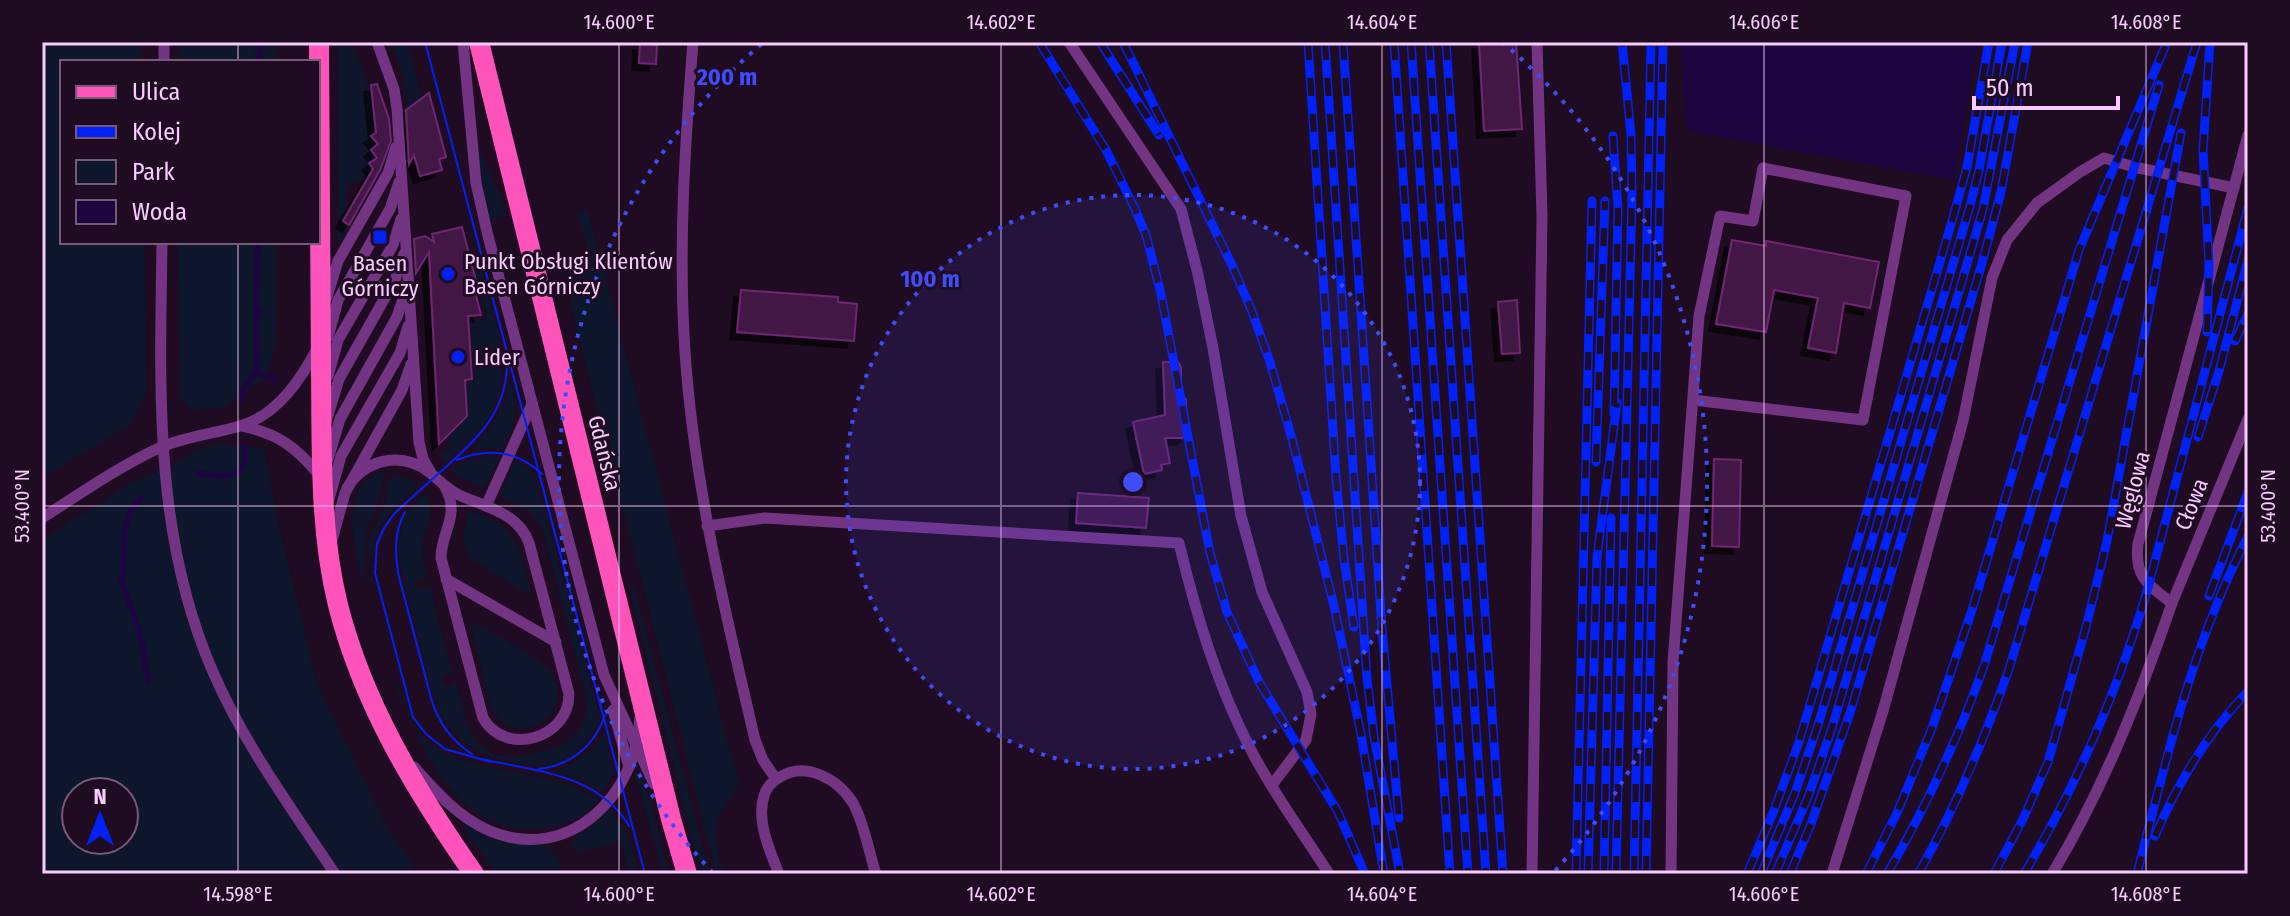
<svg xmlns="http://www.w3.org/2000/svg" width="2290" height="916" viewBox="0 0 2290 916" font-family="'Fira Sans Condensed',sans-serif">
<defs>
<filter id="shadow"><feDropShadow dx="-7" dy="7" stdDeviation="0" flood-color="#0009"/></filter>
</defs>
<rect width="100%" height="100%" fill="#200c22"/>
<g fill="#0e162c" fill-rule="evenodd">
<polygon points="42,42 141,42 141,62 62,62 62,242 144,242 147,389 132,423 42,479"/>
<rect x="179" y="42" width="98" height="20"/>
<path d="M337 42H352C365 78 407 173 346 186V231L338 244Z"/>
<polygon points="391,42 407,42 422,98 408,108 403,74"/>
<polygon points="480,151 500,196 506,216 488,221 478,152"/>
<polygon points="588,211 739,785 715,821 718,856 724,874 718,874 714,864 568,294 566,268 570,263 590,258 577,214"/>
<polygon points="178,242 277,242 276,344 266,378 223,408 191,410 180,396"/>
<path d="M475 259 478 260C492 313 520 373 485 423 474 438 458 450 445 462L439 451H449V434L467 416 466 404 452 383 475 381 471 331H456V321L487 319 470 260Z"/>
<path d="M510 380C518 408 516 424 503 449L489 448 471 450C491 430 506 410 510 380Z"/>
<path d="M214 444 264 448 279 526 317 684 386 826 419 874H42V540L129 484ZM76 792H124V840H76Z"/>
<polygon points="486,457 500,457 484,488 460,477 450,469 470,460"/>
<path d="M515 461 535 474 600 718C592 742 573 761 547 765 532 767 518 764 504 760 436 744 434 696 419 638 412 610 402 582 398 553 399 530 406 508 425 492 438 519 424 523 422 548 422 559 425 569 428 580L424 577 419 579 416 583 417 588 422 590 427 589 429 585 454 677 450 674 445 675 442 680 443 684 448 687 452 686 455 681 463 709H465L466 713 464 714C475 757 502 763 541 752 570 744 590 727 586 695L542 528 529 511 500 496Z"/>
<path d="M385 471 378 503 365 533 364 587C356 547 334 489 385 471Z"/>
<path d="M390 476 409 479 419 485C391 510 376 523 369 561L368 543 385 504Z"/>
<path d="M468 511C519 522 520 554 532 597L471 559 463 543Z"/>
<polygon points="629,584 635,590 710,874 703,874 694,850"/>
<path d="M470 621C489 632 537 655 549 670 582 710 514 759 490 704Z"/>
<path d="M399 684C403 698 406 713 413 725 446 779 546 765 599 799 587 816 567 825 547 828 460 842 422 750 395 686Z"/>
<path d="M604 732 614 772 603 792 578 778 555 772C577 764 592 752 604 732Z"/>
<polygon points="638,767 649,796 669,874 663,874 635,774"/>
<path d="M610 809C628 829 633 851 639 874H630L620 841 580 852 572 849V844C581 829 599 824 610 809Z"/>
<path d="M461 824H464C497 844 510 844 547 845L557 857 562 874H496Z"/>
</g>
<polygon fill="#1d0640" points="1680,42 1978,42 1954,180 1687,131"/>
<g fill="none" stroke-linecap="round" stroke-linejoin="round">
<g stroke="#1d0640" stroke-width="6">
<polyline points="258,42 259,62"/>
<polyline points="256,310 258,242"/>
<polyline points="256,372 276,380"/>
<polyline points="242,399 243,390 257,370 256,310 260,311"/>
<path d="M198 473C217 476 233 481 245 463L244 445"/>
<polyline points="141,498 130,511 125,527 122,583 140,632 148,680"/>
</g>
</g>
<g fill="#421744" stroke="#6e2771" stroke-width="2" filter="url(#shadow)">
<polygon points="1479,42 1516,42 1522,129 1484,131"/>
<polygon points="640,43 657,45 656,64 639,63"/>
<polygon points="377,84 389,119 391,141 380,170 349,225 343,221 373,169 369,163 377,158 371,150 378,144 371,136 376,133 371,85"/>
<polygon points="429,93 446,157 439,159 442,170 420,176 414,155 409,164 406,110"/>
<polygon points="462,227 479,292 475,292 481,315 468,316 472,379 465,380 467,416 439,444 429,252 416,273 414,239 425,236 434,242 432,234"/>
<polygon points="1732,240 1766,246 1766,241 1879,262 1870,308 1844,303 1836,353 1808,348 1818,298 1774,290 1766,332 1716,324"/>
<polygon points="741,290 838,297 838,302 857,304 854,341 737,332"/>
<polygon points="1517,300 1520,353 1502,354 1498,302"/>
<polygon points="1163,362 1178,362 1181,367 1181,393 1186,400 1187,435 1182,438 1165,438 1170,463 1161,465 1162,470 1144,474 1133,422 1165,415"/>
<polygon points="1714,459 1741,460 1739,547 1712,546"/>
<polygon points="1078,493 1149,498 1146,528 1076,523"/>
</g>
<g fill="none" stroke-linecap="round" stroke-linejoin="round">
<g stroke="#743484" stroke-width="11">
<polyline points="377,42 394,89 397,109 419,442 423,459 430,471"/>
<polyline points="463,42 476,183 487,232 604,675 654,784"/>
<path d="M693 42C685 145 678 248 685 352 694 484 725 611 755 740L763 760 776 779"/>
<polyline points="1069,42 1181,209 1197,270 1213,348 1241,516 1262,592 1307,692 1311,714 1306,740 1272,785"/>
<polyline points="164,62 164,42"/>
<path d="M162 242C160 388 153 535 213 672 244 744 292 809 335 874"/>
<polyline points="327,297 338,261 388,173 396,147"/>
<polyline points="328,337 338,300 390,209 399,182"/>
<polyline points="328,376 338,340 393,245 401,219"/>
<polyline points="327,419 339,379 395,280 404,254"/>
<path d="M242 426C279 434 296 447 320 476"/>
<polyline points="328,459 340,419 397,317 406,290"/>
<path d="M347 488C365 459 401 451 429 472 439 480 447 489 459 495 485 507 519 513 529 543L569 694C569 739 505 757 483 718L441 558C441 531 461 516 445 487"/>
<polyline points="329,499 341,456 400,353 408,326"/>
<polyline points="486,506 532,404"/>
<path d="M42 518C80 494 118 467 159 448 186 436 215 434 243 425 279 413 301 379 318 347"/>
<path d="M707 526 765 518 1179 543C1196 614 1217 685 1251 750 1273 793 1303 833 1329 874"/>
<polyline points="332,540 345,493 402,390 411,364"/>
<polyline points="446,579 556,642"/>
<polyline points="2172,603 2248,419"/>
<polyline points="613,710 629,767"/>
<path d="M414 767C436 792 459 818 490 831 570 864 637 795 640 717"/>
<path d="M779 874C770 852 756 820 764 796 766 788 773 781 780 777 806 761 838 779 853 803 864 822 869 853 876 874"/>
<polyline points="1532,874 1542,216 1537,42"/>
<polyline points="1671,874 1673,662 1699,316 1720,216 1753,221 1763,168 1906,196 1863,420 1693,400"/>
<polyline points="1832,874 1883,711 1963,421 1992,278 2007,240 2037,203 2080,172 2104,158 2134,167 2234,188"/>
<path d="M2052 874C2103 790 2140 696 2172 603 2148 585 2134 577 2138 544L2248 135"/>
</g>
<g stroke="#ff53bc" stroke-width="20">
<path d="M319 42C320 151 320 260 321 370 322 448 319 528 338 605 363 704 416 791 474 874"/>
<polyline points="479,42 671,819 687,874"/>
</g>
<g stroke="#0022f7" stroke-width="2">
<polyline points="425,42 645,874"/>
<path d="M457 460C487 447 518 451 542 474"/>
<path d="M405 512C394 532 395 551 398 573L431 698C438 722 450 740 472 754"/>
<path d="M481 759C535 771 598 774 629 826"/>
<path d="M491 762 445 749 426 734 413 717 375 573 377 544 384 528 394 514C411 498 429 482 446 467 478 438 505 413 507 367"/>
<path d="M539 769C571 765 595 746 605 715"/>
</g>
<defs>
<g id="rail">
<polyline points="1039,42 1106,150 1135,209 1146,235 1161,294 1210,553 1227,612 1259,682 1338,812 1365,874"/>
<polyline points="1100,42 1159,135"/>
<polyline points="1123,42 1232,265 1251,309 1270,362 1292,439 1334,606 1361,734 1384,874"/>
<polyline points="1308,42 1336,477 1344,559 1354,627"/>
<polyline points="1325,42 1367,678 1374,737 1400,874"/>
<polyline points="1343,42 1382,629 1399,818"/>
<polyline points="1394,42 1450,874"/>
<polyline points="1411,42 1468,874"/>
<polyline points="1429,42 1486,874"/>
<polyline points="1446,42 1503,874"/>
<polyline points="1613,136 1618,209 1614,414"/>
<polyline points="2207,332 2209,264 2203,150 2210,42"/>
<polyline points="2235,341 2248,314"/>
<polyline points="2198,437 2219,371 2248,260"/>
<polyline points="1596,462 1605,201"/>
<polyline points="2209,596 2248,492"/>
<path d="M2155 836C2178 782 2207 734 2248 691"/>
<polyline points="1576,874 1592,201"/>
<polyline points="1588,874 1597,557 1617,403"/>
<polyline points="1604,874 1611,518"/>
<polyline points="1616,874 1632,194 1631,135 1622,42"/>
<polyline points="1634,874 1651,42"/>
<polyline points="1646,874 1663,42"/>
<polyline points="1747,874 1773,813 1799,742 1952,221 1967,167 1989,42"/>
<polyline points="1761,874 1795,793 1819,722 1970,206 1979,170 2002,42"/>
<polyline points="1775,874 1808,797 1832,728 1983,209 2015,42"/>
<polyline points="1790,874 1811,824 1851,710 1982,263 2001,192 2028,42"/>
<polyline points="1866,874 1897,813 1932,728 1972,610 2079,250 2167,42"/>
<path d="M1887 874C1926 807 1958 739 1984 666L2159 85"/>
<path d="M1918 874C1955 809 1984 740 2009 669L2197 42"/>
<polyline points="1994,874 2024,817 2048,762 2086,627 2107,541 2181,133"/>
<path d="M2024 874C2078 783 2120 686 2149 584L2248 208"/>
<path d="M2137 874C2167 756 2192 645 2248 536"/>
</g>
</defs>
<use href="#rail" stroke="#0022f7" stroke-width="9"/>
<use href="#rail" stroke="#200c22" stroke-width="6" stroke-dasharray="18" stroke-linecap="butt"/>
</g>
<path fill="none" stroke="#f9ccff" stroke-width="2" stroke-opacity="0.45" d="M238 42V62M619 42V874M1001 42V874M1382 42V874M1764 42V874M2146 42V874M238 242V874M42 506H2248"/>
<circle cx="1133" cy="482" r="287" fill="#3e4cf9" fill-opacity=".12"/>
<g fill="none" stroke="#3e4cf9" stroke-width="4" stroke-dasharray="4 8">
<circle cx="1133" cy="482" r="287"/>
<path d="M713 873A574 574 0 0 1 764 42M1502 42A574 574 0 0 1 1553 873"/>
</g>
<g fill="#0022f7" stroke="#200c22" stroke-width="3">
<rect x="372" y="229" width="16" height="16" rx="4"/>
<circle cx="448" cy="274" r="8"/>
<circle cx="458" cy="357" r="8"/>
</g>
<g text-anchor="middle" stroke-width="6" stroke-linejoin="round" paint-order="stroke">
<g font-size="22" fill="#f9ccff" stroke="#200c22" text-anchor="start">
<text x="464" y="269">Punkt Obsługi Klientów<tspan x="464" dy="25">Basen Górniczy</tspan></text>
<text x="380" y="271" text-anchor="middle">Basen<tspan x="380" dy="25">Górniczy</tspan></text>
<text x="474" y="365">Lider</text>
</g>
<g font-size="22" fill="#f9ccff" stroke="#200c22">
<text transform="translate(605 453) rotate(76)" y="8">Gdańska</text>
<text transform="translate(2132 490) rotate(-75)" y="8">Węglowa</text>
<text transform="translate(2191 504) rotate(-68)" y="8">Cłowa</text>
</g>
</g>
<circle cx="1133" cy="482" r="12" fill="#3e4cf9" stroke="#200c22" stroke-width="4"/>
<g font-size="24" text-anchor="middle" font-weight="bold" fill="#3e4cf9" stroke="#200c22" stroke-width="6" stroke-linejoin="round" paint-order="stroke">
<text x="727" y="85">200 m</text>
<text x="930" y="287">100 m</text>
</g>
<rect width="2290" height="916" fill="none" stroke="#200c22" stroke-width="88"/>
<rect x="60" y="60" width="260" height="184" fill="#200c22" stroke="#77597a" stroke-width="2"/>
<rect x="76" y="86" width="40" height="12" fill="#ff53bc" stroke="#77597a" stroke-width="2"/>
<text x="132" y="100" font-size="24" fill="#f9ccff">Ulica</text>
<rect x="76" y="126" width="40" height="12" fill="#0022f7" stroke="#77597a" stroke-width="2"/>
<text x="132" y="140" font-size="24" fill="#f9ccff">Kolej</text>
<rect x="76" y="160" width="40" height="24" fill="#0e162c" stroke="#77597a" stroke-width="2"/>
<text x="132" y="180" font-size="24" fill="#f9ccff">Park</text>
<rect x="76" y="200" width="40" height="24" fill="#1d0640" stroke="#77597a" stroke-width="2"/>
<text x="132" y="220" font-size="24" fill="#f9ccff">Woda</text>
<g transform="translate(100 816)"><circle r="38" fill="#200c22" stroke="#77597a" stroke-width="2"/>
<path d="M0-6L14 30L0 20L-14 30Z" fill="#0022f7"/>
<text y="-12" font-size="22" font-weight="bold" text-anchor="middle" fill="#f9ccff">N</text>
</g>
<path d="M1974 96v12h144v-12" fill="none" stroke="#f9ccff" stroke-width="4"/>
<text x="1986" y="96" font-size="24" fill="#f9ccff" stroke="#200c22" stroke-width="6" paint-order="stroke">50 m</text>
<rect x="44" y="44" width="2202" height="828" fill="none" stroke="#f9ccff" stroke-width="3"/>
<g font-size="20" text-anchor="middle" fill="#f9ccff">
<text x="619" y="29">14.600°E</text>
<text x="1001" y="29">14.602°E</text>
<text x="1382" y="29">14.604°E</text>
<text x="1764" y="29">14.606°E</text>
<text x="2146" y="29">14.608°E</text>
<text transform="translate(22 506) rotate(-90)" y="7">53.400°N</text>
<text transform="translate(2268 506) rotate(-90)" y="7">53.400°N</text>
<text x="238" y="901">14.598°E</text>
<text x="619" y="901">14.600°E</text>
<text x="1001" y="901">14.602°E</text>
<text x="1382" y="901">14.604°E</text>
<text x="1764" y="901">14.606°E</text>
<text x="2146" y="901">14.608°E</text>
</g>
</svg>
